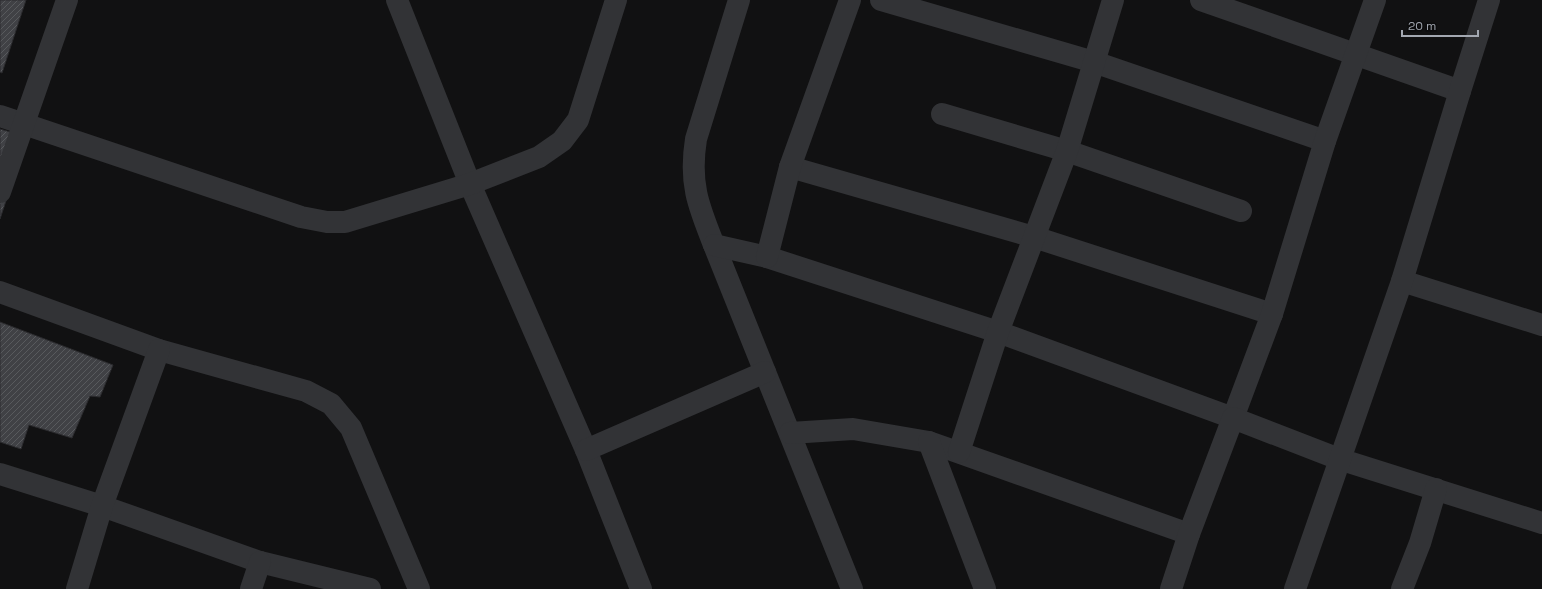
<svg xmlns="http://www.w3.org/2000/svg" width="1542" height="589" viewBox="0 0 1542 589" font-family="'Space Grotesk',sans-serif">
<defs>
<pattern id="building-hatch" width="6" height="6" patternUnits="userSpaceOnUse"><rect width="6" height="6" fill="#404145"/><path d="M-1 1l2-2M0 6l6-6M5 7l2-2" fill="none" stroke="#585a5d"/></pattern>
</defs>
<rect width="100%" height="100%" fill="#111112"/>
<g fill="url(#building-hatch)" stroke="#2b2b2e">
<polygon points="0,0 26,0 2,73 0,72"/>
<polygon points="0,129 27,137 0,219"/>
<polygon points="0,322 113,365 100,397 90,396 72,438 29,425 21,449 0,442"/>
</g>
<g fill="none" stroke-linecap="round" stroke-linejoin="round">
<g stroke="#323336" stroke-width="22">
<polyline points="397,0 470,184 586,450 641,589"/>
<path d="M739 0 696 139C689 183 698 205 714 245L852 589"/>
<polyline points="881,0 1094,62 1325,141"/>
<polyline points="1201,0 1460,91"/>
<polyline points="942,114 1067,151 1241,211"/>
<polyline points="0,116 301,217 327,222 345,222 470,184 539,157 562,141 578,120 616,0"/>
<polyline points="790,167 1034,237 1272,314"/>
<polyline points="0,192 67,0"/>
<polyline points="714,245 767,257 998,332 1233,418 1272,314 1325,141 1375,0"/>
<polyline points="767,257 790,167 850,0"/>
<polyline points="1402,281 1542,325"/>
<polyline points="0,292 159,350 306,391 331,404 351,428 419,589"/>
<polyline points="790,433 853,429 929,442 1189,534"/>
<polyline points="929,442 985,589"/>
<polyline points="586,450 765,372"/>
<polyline points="959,452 998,332 1067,151 1113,0"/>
<polyline points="0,474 102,506 260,562 370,589"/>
<polyline points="77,589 102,506 159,350"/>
<polyline points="251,589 260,562"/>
<polyline points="1171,589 1189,534 1233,418 1339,459 1542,523"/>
<polyline points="1295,589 1402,281 1460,91 1489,0"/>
<polyline points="1402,589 1420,543 1436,489"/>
</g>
</g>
<path d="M1402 30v6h76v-6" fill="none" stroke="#a3a8b1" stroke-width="2"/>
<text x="1408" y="30" font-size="12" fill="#a3a8b1" stroke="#0c0c0d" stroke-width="3" paint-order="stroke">20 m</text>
</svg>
